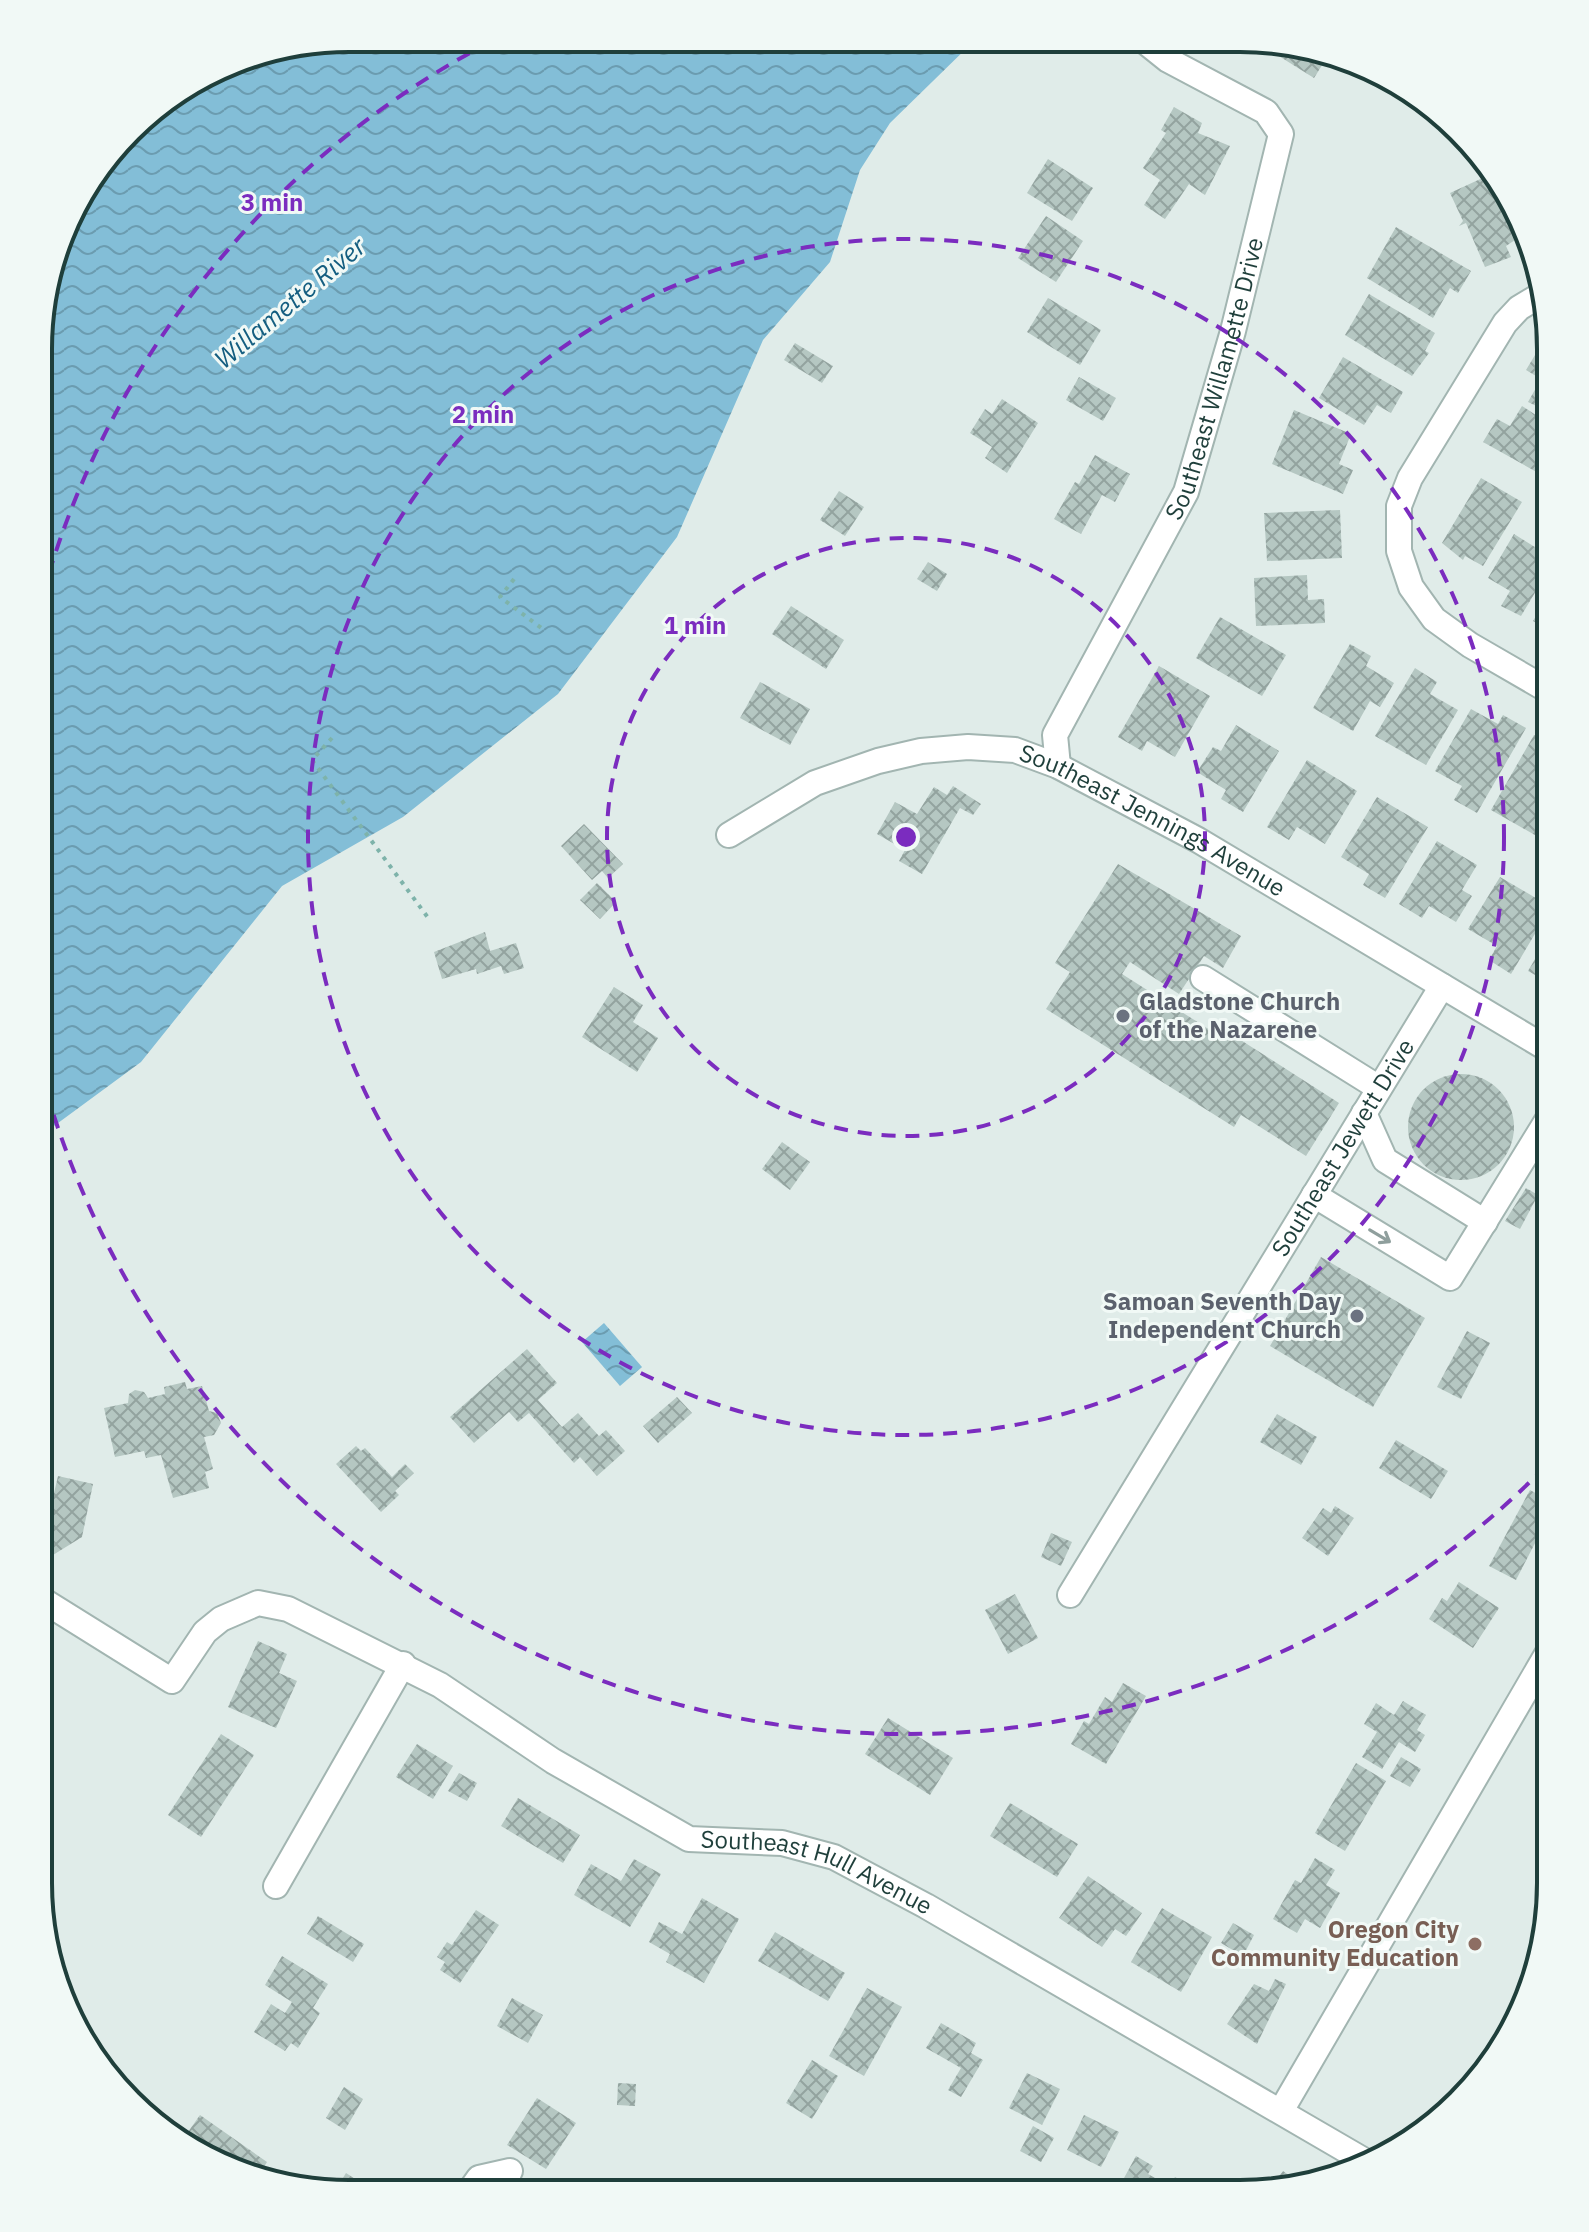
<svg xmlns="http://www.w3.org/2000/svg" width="1589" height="2232" viewBox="0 0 1589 2232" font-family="'IBM Plex Sans',sans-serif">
<defs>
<pattern id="water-waves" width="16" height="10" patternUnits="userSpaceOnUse" patternTransform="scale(2)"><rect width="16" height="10" fill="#83bed7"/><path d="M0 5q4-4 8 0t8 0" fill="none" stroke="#6b9cb0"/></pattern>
<pattern id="building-cross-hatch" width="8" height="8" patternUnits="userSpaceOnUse" patternTransform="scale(2)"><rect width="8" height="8" fill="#b5c7c2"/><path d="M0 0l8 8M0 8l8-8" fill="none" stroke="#93a39f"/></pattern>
</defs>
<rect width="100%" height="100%" fill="#e0ece9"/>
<g fill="url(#water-waves)">
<polygon points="349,38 975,40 890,123 860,170 830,262 763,340 677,537 558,694 403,817 282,886 141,1062 39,1137 41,308 79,194 144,115 249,55"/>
<polygon points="604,1323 642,1367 620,1386 582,1342"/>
</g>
<g fill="url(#building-cross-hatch)">
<polygon points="1192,40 1237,41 1234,50 1219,45 1218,49"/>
<polygon points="1244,41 1281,41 1329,54 1314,78 1266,48"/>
<polygon points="1174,107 1202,123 1198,133 1230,146 1205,195 1189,184 1165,219 1144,205 1160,180 1143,168 1166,133 1161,130"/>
<polygon points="1048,159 1093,188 1072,221 1027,193"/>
<polygon points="1489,175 1519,212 1524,234 1506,246 1511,257 1485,267 1466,223 1459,226 1463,221 1450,193"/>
<polygon points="1046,216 1083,241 1056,282 1018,258"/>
<polygon points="1396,227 1471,271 1458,293 1450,288 1433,318 1367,278"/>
<polygon points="1369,294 1435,333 1425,351 1429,353 1412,376 1345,335"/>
<polygon points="1048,298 1101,330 1080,365 1027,332"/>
<polygon points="795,343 833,366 822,383 784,360"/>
<polygon points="1538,350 1551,357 1551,413 1528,402 1541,379 1526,370"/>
<polygon points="1343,357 1403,392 1391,413 1377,405 1364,425 1319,398"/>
<polygon points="1079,377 1116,398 1103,421 1066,400"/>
<polygon points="1002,399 1038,423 1007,473 985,458 992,447 970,433 985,409 992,414"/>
<polygon points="1522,406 1551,425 1549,479 1483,442 1497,419 1510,426"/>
<polygon points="1294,410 1351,434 1339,464 1353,470 1343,494 1272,464"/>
<polygon points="1095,455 1130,474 1115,502 1102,495 1081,534 1054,519 1075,482 1079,484"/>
<polygon points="1481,478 1522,502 1483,566 1465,556 1463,560 1442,543"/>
<polygon points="839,491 864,507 845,536 820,520"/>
<polygon points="1340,510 1342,558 1267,561 1264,513"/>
<polygon points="1514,534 1551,557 1551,566 1521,616 1501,606 1510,591 1488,578"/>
<polygon points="928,562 947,574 937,591 917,579"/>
<polygon points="1307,575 1308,600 1324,599 1325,623 1256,626 1254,578"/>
<polygon points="1551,591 1551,632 1533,621"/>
<polygon points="791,606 844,640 826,669 772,634"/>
<polygon points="1220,617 1286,655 1262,696 1196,658"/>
<polygon points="1350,644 1371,656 1366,666 1394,683 1380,707 1370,701 1353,731 1313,708"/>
<polygon points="1159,666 1210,696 1175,757 1147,741 1142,751 1118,737"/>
<polygon points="1415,668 1437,682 1430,694 1458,710 1426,765 1375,736"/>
<polygon points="760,682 810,709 790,745 740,718"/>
<polygon points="1471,709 1498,724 1503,715 1526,728 1477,813 1454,800 1462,786 1435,771"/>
<polygon points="1236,725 1279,751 1243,812 1221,799 1226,790 1197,772 1213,747 1221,751"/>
<polygon points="1534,735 1551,745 1551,821 1540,838 1491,810"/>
<polygon points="1307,760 1357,791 1325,844 1297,827 1289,840 1267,827"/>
<polygon points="953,786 981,804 973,815 960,808 922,874 899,861 905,850 877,834 895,802 917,814 934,787 947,795"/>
<polygon points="1377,797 1428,827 1385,898 1363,885 1369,874 1341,857"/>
<polygon points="584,824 623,864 608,878 602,871 592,880 561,846"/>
<polygon points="1437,841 1477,865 1462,890 1472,896 1456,922 1429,906 1422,918 1399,904"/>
<polygon points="1118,864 1241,936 1223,968 1204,956 1179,994 1130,962 1122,974 1210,1030 1214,1023 1339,1103 1306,1156 1241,1115 1234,1127 1046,1009 1070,972 1055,963"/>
<polygon points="1500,877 1551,907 1511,974 1489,960 1497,946 1468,929"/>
<polygon points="597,883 616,902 600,919 580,900"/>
<polygon points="485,932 490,951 516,943 524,968 504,974 501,966 477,974 476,969 442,979 434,952"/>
<polygon points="1551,932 1551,984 1528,971"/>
<polygon points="614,987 643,1005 633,1022 658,1038 637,1072 582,1037"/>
<circle cx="1461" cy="1127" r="53"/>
<polygon points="782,1142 810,1162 790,1190 762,1169"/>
<polygon points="1526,1188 1538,1195 1520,1229 1505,1221"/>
<polygon points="1321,1257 1425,1318 1373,1407 1270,1346"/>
<polygon points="1467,1331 1490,1343 1461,1399 1437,1387"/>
<polygon points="527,1349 557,1383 538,1400 562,1427 578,1413 599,1436 606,1430 625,1451 597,1476 580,1457 574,1463 529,1413 518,1422 509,1412 474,1443 450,1417"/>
<polygon points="185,1382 187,1389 202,1386 209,1411 217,1413 221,1423 214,1435 204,1437 213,1469 205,1472 209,1488 173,1498 161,1455 146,1458 144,1451 115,1457 104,1408 128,1403 129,1394 135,1390 144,1392 148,1398 165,1394 164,1387"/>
<polygon points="677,1397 692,1413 658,1443 643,1426"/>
<polygon points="1277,1414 1317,1437 1301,1465 1260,1442"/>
<polygon points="1396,1440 1448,1471 1431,1499 1379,1468"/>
<polygon points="356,1446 361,1451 365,1448 392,1477 405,1464 414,1473 395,1491 399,1495 381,1512 336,1464"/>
<polygon points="58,1476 93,1484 82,1537 53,1555 49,1577 39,1576 39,1502 54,1493"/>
<polygon points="1530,1490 1550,1501 1550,1514 1516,1580 1489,1566"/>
<polygon points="1335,1506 1354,1518 1328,1556 1302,1538 1323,1508 1331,1513"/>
<polygon points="1051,1533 1072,1542 1061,1566 1041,1557"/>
<polygon points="1459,1582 1499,1608 1473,1648 1429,1619 1442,1598 1447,1601"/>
<polygon points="1015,1594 1038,1638 1008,1654 985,1610"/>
<polygon points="258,1641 287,1654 279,1673 297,1681 276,1728 228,1707"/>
<polygon points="1123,1683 1146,1696 1106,1764 1071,1744 1084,1721 1089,1724 1105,1697 1112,1702"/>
<polygon points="1403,1701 1426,1715 1417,1730 1425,1735 1415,1752 1399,1742 1382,1769 1362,1757 1377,1732 1364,1724 1376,1703 1394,1715"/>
<polygon points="888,1718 953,1758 930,1795 865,1754"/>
<polygon points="221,1734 254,1755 201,1837 168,1815"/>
<polygon points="417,1744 453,1766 433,1799 396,1777"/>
<polygon points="1401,1757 1421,1769 1410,1787 1390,1776"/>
<polygon points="1356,1763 1386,1781 1345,1851 1315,1833"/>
<polygon points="459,1773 477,1783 467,1801 448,1791"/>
<polygon points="518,1798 580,1835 563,1863 501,1826"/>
<polygon points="1010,1803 1078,1844 1057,1877 990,1836"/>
<polygon points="1315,1858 1335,1870 1326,1885 1340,1893 1320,1928 1305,1919 1297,1933 1273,1919 1295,1880 1301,1883"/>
<polygon points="634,1859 661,1874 630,1927 574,1895 591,1864 621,1881"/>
<polygon points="1088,1876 1142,1913 1126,1936 1115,1929 1102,1947 1059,1918"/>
<polygon points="702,1898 739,1919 704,1983 666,1962 670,1954 649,1942 659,1922 682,1934"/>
<polygon points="1162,1908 1212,1937 1181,1992 1131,1962"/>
<polygon points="476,1910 499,1925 460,1983 440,1970 445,1962 437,1957 447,1942 452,1945"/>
<polygon points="318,1916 364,1944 353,1962 307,1934"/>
<polygon points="1233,1923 1254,1935 1243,1956 1221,1943"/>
<polygon points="775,1932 845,1973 828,2001 758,1961"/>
<polygon points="282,1956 328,1984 313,2008 320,2013 298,2048 291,2043 285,2051 254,2032 271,2004 285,2013 292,2002 265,1985"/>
<polygon points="1275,1979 1286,1984 1257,2044 1227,2024 1254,1984 1269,1991"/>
<polygon points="867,1988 902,2007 864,2076 829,2056"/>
<polygon points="512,1998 543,2015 528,2043 497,2026"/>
<polygon points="941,2023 976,2043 971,2053 983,2060 961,2097 948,2090 961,2068 926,2048"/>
<polygon points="812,2060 838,2076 812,2119 786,2103"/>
<polygon points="1027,2073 1060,2089 1042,2125 1009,2108"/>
<polygon points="618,2083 636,2084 635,2106 617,2105"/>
<polygon points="344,2087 363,2099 345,2130 326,2118"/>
<polygon points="537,2098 576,2123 546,2169 507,2145"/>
<polygon points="200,2115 267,2162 257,2178 230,2170 181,2142"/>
<polygon points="1084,2115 1119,2132 1101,2167 1067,2150"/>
<polygon points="1033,2126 1054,2138 1041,2162 1020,2151"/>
<polygon points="1136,2156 1153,2166 1148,2174 1169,2186 1175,2177 1206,2194 1126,2194 1118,2189"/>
<polygon points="1283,2171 1297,2181 1271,2187"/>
<polygon points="346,2173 375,2192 335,2191"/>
</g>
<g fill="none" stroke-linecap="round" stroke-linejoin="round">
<defs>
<g id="minor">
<polyline points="1539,296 1519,308 1505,323 1410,478 1399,506 1399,551 1411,587 1434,619 1470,645 1551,692"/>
<path id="s1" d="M1058 766 1055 735 1186 492 1233 331 1281 134 1266 112 1168 60 1143 40"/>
<path id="s2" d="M729 835 815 783 878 761 921 751 968 747 1015 750 1058 766 1198 840 1551 1051"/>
<polyline points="1203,978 1379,1088"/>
<polyline points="1364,1113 1385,1160 1485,1222"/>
<polyline points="1314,1195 1450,1278 1551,1114"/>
<path id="s3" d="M1070 1595 1442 986"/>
<path id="s4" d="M39 1598 172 1681 205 1632 221 1619 258 1603 288 1609 440 1685 553 1761 689 1839 782 1843 834 1857 926 1906 1370 2164"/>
<polyline points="276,1886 403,1664"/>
<polyline points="1281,2111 1550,1649"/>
<polyline points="469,2192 479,2178 510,2171"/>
</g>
</defs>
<use href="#minor" stroke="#a2b5b1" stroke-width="28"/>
<g stroke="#7eb3aa" stroke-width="4" stroke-dasharray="4 6" stroke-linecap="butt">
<polyline points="514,579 500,597 544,630"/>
<polyline points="332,738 312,760 429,919"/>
</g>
<use href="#minor" stroke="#fff" stroke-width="24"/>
</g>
<defs><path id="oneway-shaft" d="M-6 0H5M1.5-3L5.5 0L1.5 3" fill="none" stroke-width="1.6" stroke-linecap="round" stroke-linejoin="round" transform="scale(2)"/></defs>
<use stroke="#8f9f9d" href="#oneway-shaft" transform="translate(1380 1236) rotate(31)"/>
<g fill="none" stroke="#7b2cbf" stroke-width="4" stroke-dasharray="14 10">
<circle cx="906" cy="837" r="299"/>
<circle cx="906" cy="837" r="598"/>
<path d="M1546 1466A897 897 0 0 1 40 1069M42 597A897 897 0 0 1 492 41M1361 64A897 897 0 0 1 1440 116"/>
</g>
<g fill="#6b7280" stroke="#f1f9f6" stroke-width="3">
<circle cx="1123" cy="1016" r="8"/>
<circle cx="1357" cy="1316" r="8"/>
</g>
<circle fill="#8d6e63" stroke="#f1f9f6" stroke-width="3" cx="1475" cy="1944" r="8"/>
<g text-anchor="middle" stroke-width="6" stroke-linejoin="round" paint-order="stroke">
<g font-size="24" fill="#1f3f3b" stroke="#f1f9f6">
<text dy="8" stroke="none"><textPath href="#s1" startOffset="424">Southeast Willamette Drive</textPath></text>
<text dy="8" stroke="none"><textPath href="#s2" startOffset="460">Southeast Jennings Avenue</textPath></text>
<text dy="8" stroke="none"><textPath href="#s3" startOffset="524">Southeast Jewett Drive</textPath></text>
<text dy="8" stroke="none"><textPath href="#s4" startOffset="904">Southeast Hull Avenue</textPath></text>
</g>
<g font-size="24" font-weight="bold" fill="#5b616d" stroke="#f1f9f6" text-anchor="start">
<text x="1139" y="1010">Gladstone Church<tspan x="1139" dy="28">of the Nazarene</tspan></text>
<text x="1341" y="1310" text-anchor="end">Samoan Seventh Day<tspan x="1341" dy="28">Independent Church</tspan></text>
</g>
<g font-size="24" font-weight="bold" fill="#785e54" stroke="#f1f9f6" text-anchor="end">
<text x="1459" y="1938">Oregon City<tspan x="1459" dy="28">Community Education</tspan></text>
</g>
<g font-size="26" font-style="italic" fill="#145e80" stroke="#f1f9f6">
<text transform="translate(290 303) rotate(-40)" y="9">Willamette River</text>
</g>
</g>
<path d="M0 0H1589V2232H0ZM349 52H1240A297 297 0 0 1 1537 349V1883A297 297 0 0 1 1240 2180H349A297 297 0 0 1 52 1883V349A297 297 0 0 1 349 52Z" fill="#f1f9f6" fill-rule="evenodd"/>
<path fill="none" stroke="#1f3f3b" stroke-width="4" d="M349 52H1240A297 297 0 0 1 1537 349V1883A297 297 0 0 1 1240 2180H349A297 297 0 0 1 52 1883V349A297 297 0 0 1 349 52Z"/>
<circle cx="906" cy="837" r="12" fill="#7b2cbf" stroke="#f1f9f6" stroke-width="4"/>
<g font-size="24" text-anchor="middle" font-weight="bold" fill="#7b2cbf" stroke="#f1f9f6" stroke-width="6" stroke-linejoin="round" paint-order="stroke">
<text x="272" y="211">3 min</text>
<text x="483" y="423">2 min</text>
<text x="695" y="634">1 min</text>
</g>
</svg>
